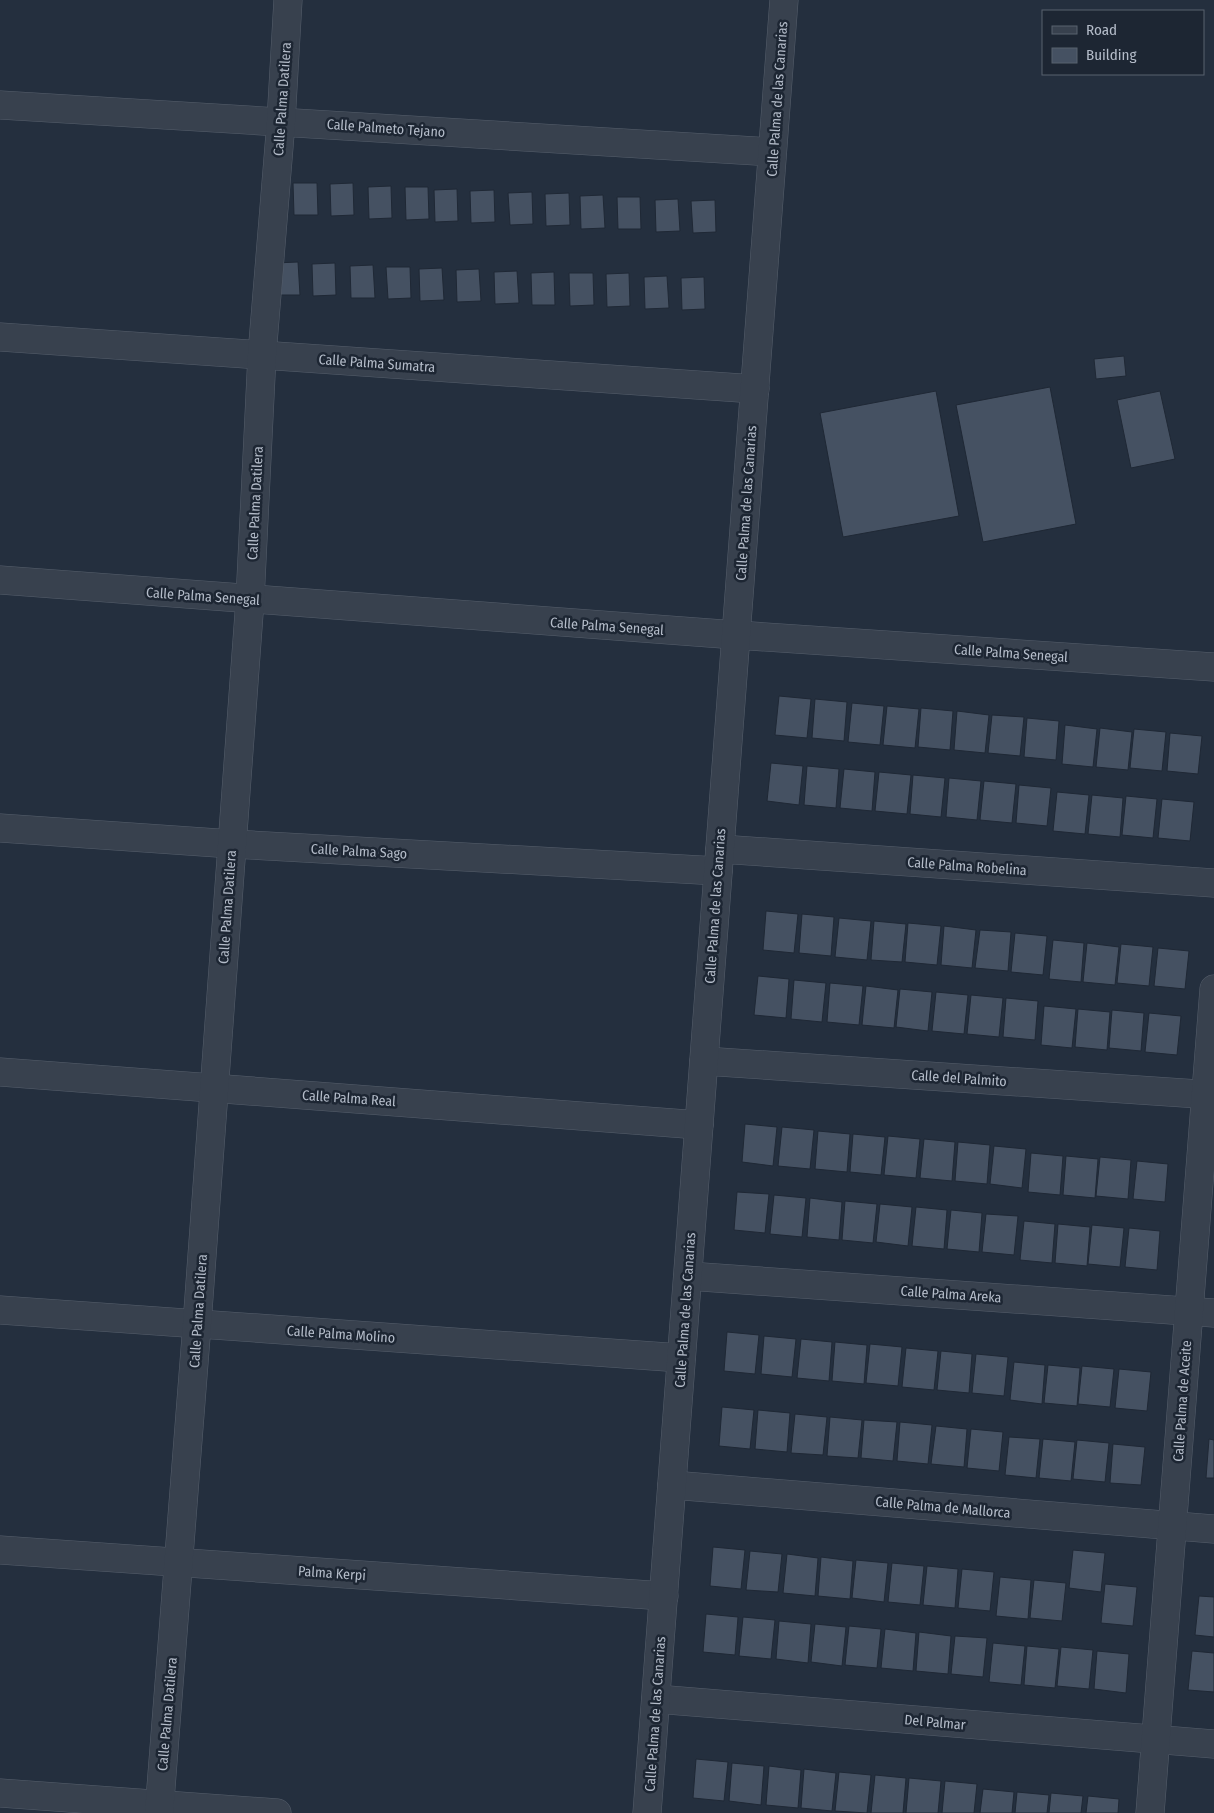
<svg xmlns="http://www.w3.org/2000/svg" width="1214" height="1813" viewBox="0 0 1214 1813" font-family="'Fira Sans Condensed',sans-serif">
<rect width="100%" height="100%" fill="#242f3e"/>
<g fill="#455162" stroke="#1f2835">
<polygon points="293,183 317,183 318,215 294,215"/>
<polygon points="353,183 354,215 331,216 330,184"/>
<polygon points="391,186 392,218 369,219 368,187"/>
<polygon points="405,187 428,187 429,219 406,220"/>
<polygon points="457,189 458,221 435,222 434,190"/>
<polygon points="494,190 495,222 471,223 470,191"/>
<polygon points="532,192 533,224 510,225 508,193"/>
<polygon points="569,193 570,225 546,226 545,194"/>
<polygon points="603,195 605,228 581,229 580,196"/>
<polygon points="617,197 640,197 641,229 618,229"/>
<polygon points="678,199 680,231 656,232 655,200"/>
<polygon points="715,200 716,232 693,233 691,201"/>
<polygon points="298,262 300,295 276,295 275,263"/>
<polygon points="335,263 336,295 313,296 312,264"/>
<polygon points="373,265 375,298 351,298 350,266"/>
<polygon points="386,267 410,267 411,298 388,299"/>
<polygon points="442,268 444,300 420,301 419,269"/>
<polygon points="479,269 481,301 457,302 456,270"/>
<polygon points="517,271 519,303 495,304 494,272"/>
<polygon points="554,272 555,305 532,305 531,273"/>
<polygon points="569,273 593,273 594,305 570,306"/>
<polygon points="629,273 630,306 607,307 606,274"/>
<polygon points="667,276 669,308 645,309 644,277"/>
<polygon points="704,277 705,309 682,310 681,278"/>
<polygon points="1124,356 1126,376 1096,379 1094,359"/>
<polygon points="1050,387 1076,524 983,542 956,405"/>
<polygon points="936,391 959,516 843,537 820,413"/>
<polygon points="1160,391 1175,459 1131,468 1117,400"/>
<polygon points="779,696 811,699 807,738 775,735"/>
<polygon points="815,699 847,702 844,741 812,738"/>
<polygon points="852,703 884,706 880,745 848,742"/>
<polygon points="887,706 919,709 915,748 883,745"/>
<polygon points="921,708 953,711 950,750 918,747"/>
<polygon points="957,711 989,715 985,753 954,750"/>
<polygon points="992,715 1024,717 1020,756 988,753"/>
<polygon points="1027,718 1059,721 1056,760 1024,757"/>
<polygon points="1065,725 1097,729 1093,767 1062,764"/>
<polygon points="1100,728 1132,732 1128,770 1096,767"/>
<polygon points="1134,729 1166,732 1162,771 1130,768"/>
<polygon points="1170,733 1202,736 1198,774 1167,771"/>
<polygon points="771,763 803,766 799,805 767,801"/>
<polygon points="807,766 839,769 836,808 804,805"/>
<polygon points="844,769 875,772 872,811 840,808"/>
<polygon points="879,772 911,775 907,814 875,811"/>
<polygon points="913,775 945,778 941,817 910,814"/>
<polygon points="949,778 981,781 977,820 946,817"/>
<polygon points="984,781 1016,784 1012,823 980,820"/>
<polygon points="1019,785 1051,788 1047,826 1016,823"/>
<polygon points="1057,792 1089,795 1085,834 1053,831"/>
<polygon points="1092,795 1123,798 1120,837 1088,834"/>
<polygon points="1126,796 1157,799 1153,838 1122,835"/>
<polygon points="1162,799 1194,802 1190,841 1158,838"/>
<polygon points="766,911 798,914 794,953 763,950"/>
<polygon points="802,914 834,917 831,956 799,953"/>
<polygon points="839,918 871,921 867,960 835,957"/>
<polygon points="874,921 906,924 902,962 871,960"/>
<polygon points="908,923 941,926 937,965 905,962"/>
<polygon points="944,926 976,930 972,968 941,965"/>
<polygon points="980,930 1011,932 1008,971 975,968"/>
<polygon points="1015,933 1047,936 1043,975 1011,972"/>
<polygon points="1053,940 1084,943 1081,982 1049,979"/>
<polygon points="1087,943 1119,947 1115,985 1083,982"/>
<polygon points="1121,944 1153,947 1149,986 1117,983"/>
<polygon points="1158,948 1189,951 1185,989 1154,986"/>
<polygon points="758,976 789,979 786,1018 754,1015"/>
<polygon points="794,980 826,983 822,1022 791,1019"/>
<polygon points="830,983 863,986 859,1025 827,1022"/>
<polygon points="866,986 898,990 894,1028 862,1025"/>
<polygon points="900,989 932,992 928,1031 896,1027"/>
<polygon points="936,992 968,995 964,1034 932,1031"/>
<polygon points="971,995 1003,998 999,1037 967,1034"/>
<polygon points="1006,998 1038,1001 1035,1040 1003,1037"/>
<polygon points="1044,1006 1076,1009 1072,1048 1041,1045"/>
<polygon points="1078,1009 1110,1012 1107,1050 1075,1047"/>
<polygon points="1112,1010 1144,1013 1141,1051 1109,1048"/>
<polygon points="1149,1013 1181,1016 1177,1055 1145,1052"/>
<polygon points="745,1124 777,1127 773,1166 742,1162"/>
<polygon points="782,1127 814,1130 810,1169 778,1166"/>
<polygon points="818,1131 850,1134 847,1172 815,1169"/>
<polygon points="853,1134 885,1137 881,1175 850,1172"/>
<polygon points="888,1136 920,1139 916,1178 884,1175"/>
<polygon points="924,1139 955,1142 952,1181 920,1178"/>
<polygon points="958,1142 990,1145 987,1184 955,1181"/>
<polygon points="994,1146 1026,1149 1022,1188 990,1184"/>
<polygon points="1031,1153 1063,1156 1060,1195 1028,1192"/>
<polygon points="1066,1156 1098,1159 1095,1198 1063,1195"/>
<polygon points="1100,1157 1131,1160 1128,1199 1096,1196"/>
<polygon points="1137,1161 1168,1164 1165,1202 1133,1199"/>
<polygon points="737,1192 769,1194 765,1233 734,1230"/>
<polygon points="774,1195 806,1198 802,1237 770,1234"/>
<polygon points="810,1198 842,1202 839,1240 807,1237"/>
<polygon points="845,1201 877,1204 873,1243 842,1240"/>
<polygon points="880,1204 912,1207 908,1246 876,1242"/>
<polygon points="916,1207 947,1210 944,1249 912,1246"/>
<polygon points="951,1210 982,1213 979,1252 947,1249"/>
<polygon points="986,1214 1018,1216 1014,1255 982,1252"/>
<polygon points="1024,1221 1055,1224 1052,1263 1020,1260"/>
<polygon points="1058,1224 1090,1227 1087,1266 1055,1263"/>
<polygon points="1092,1225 1124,1228 1120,1267 1088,1264"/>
<polygon points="1129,1228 1160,1231 1157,1270 1125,1267"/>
<polygon points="727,1332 759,1335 755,1374 724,1371"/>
<polygon points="764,1336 796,1339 792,1377 761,1374"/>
<polygon points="801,1339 832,1342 829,1381 797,1378"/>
<polygon points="835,1342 867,1345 864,1384 832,1381"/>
<polygon points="870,1344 902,1347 898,1386 866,1383"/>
<polygon points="906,1348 938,1351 934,1390 902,1387"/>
<polygon points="941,1351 972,1354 969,1393 937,1390"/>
<polygon points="976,1354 1008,1357 1004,1396 972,1393"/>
<polygon points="1014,1362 1045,1365 1042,1404 1010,1400"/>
<polygon points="1048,1365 1080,1368 1077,1406 1044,1403"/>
<polygon points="1082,1366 1114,1369 1110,1407 1078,1404"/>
<polygon points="1119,1369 1151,1372 1147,1411 1115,1408"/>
<polygon points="722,1407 754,1410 750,1449 719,1446"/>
<polygon points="758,1410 790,1413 787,1452 755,1449"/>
<polygon points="795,1414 827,1417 823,1455 791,1453"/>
<polygon points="830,1417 862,1420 858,1458 827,1456"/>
<polygon points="864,1420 897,1422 893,1461 861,1458"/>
<polygon points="900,1422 932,1425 928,1464 897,1461"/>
<polygon points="936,1426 967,1429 964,1467 931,1464"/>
<polygon points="971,1429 1003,1432 999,1471 967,1468"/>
<polygon points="1009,1437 1040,1439 1036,1478 1005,1475"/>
<polygon points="1043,1439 1075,1442 1071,1481 1039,1478"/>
<polygon points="1209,1439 1214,1440 1214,1478 1206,1478"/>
<polygon points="1077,1440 1109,1443 1105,1482 1073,1479"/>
<polygon points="1113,1444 1145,1447 1141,1485 1110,1483"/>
<polygon points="713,1547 745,1550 741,1589 710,1586"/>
<polygon points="1073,1550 1105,1553 1101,1592 1069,1588"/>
<polygon points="750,1551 782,1554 778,1592 746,1590"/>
<polygon points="787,1554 818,1558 815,1596 783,1593"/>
<polygon points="821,1557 853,1561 850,1599 818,1596"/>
<polygon points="856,1560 888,1563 884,1602 852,1598"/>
<polygon points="892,1563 924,1566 920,1605 888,1602"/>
<polygon points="927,1566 958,1569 955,1608 923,1605"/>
<polygon points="962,1569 994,1572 990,1611 958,1608"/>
<polygon points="1000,1577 1031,1580 1028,1619 996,1616"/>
<polygon points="1034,1580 1066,1583 1062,1621 1030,1618"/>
<polygon points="1105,1584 1137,1587 1133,1626 1101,1623"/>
<polygon points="1199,1596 1214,1597 1214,1637 1195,1635"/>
<polygon points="706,1614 738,1617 735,1655 703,1652"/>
<polygon points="743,1617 775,1620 771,1659 739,1656"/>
<polygon points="779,1621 811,1624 808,1663 776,1659"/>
<polygon points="815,1624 846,1627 842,1666 811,1662"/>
<polygon points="849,1626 881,1629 877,1668 845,1665"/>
<polygon points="885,1629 916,1633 913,1671 881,1668"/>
<polygon points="919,1632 951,1636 948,1674 916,1671"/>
<polygon points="955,1636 987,1638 983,1677 951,1674"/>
<polygon points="993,1643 1025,1646 1021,1685 989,1682"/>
<polygon points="1027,1646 1059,1649 1055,1688 1024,1685"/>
<polygon points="1061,1647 1093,1650 1089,1689 1057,1686"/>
<polygon points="1097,1651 1129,1654 1126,1693 1094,1689"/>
<polygon points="1192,1651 1214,1653 1214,1692 1188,1690"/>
<polygon points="696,1759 728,1762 724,1801 693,1798"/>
<polygon points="732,1763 764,1766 761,1805 729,1801"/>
<polygon points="769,1766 801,1770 798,1808 766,1805"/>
<polygon points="804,1769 836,1773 832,1811 801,1808"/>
<polygon points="839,1772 871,1775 867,1813 835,1811"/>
<polygon points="875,1775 906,1778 903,1813 871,1813"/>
<polygon points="909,1778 941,1781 938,1813 906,1813"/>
<polygon points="945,1781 977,1784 974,1813 942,1813"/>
<polygon points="983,1789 1014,1792 1012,1813 980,1813"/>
<polygon points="1017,1792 1049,1795 1047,1813 1015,1813"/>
<polygon points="1051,1793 1083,1796 1081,1813 1049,1813"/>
<polygon points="1088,1796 1119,1799 1118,1813 1086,1813"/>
</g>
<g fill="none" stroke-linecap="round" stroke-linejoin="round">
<defs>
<g id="minor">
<polyline points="0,105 772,152"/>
<polyline points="0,337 755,389"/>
<polyline points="0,580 736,635 1214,667"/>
<polyline points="0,828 232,844 718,871"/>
<polyline points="720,849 1214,883"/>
<polyline points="704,1061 1214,1095"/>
<polyline points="0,1072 699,1125"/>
<polyline points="688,1276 1214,1313"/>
<polyline points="0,1310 681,1358"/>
<polyline points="672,1485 1214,1529"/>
<polyline points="0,1550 664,1596"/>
<polyline points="656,1699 1214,1744"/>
<polyline points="0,1793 277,1813"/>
<polyline points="159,1813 197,1324 250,600 262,355 281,122 288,0"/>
<polyline points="647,1813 784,0"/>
<polyline points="1150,1813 1214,989"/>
</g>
</defs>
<use href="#minor" stroke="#565f6c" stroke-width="29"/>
<use href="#minor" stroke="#38414e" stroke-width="28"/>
</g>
<g text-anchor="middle" stroke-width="5" stroke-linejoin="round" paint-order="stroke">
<g font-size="14" fill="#b4bcc9" stroke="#1d2633">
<text transform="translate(282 99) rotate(-86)" y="5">Calle Palma Datilera</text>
<text transform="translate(777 99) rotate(-86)" y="5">Calle Palma de las Canarias</text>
<text transform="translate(386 128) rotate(4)" y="5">Calle Palmeto Tejano</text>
<text transform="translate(377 363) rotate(4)" y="5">Calle Palma Sumatra</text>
<text transform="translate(255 503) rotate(-87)" y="5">Calle Palma Datilera</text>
<text transform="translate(746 503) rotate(-86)" y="5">Calle Palma de las Canarias</text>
<text transform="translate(203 596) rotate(4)" y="5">Calle Palma Senegal</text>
<text transform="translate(607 626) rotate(4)" y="5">Calle Palma Senegal</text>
<text transform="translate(1011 653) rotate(4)" y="5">Calle Palma Senegal</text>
<text transform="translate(359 851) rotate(3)" y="5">Calle Palma Sago</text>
<text transform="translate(967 866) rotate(4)" y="5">Calle Palma Robelina</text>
<text transform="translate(715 906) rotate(-86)" y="5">Calle Palma de las Canarias</text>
<text transform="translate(227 907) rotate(-86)" y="5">Calle Palma Datilera</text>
<text transform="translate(959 1078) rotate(4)" y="5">Calle del Palmito</text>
<text transform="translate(349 1098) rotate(4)" y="5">Calle Palma Real</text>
<text transform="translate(951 1294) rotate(4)" y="5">Calle Palma Areka</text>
<text transform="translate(685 1310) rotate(-86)" y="5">Calle Palma de las Canarias</text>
<text transform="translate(198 1311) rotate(-86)" y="5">Calle Palma Datilera</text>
<text transform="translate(341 1334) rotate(4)" y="5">Calle Palma Molino</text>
<text transform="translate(1182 1401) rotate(-86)" y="5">Calle Palma de Aceite</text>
<text transform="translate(943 1507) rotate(5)" y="5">Calle Palma de Mallorca</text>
<text transform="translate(332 1573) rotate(4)" y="5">Palma Kerpi</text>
<text transform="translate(167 1714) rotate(-85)" y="5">Calle Palma Datilera</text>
<text transform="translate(655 1714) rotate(-86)" y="5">Calle Palma de las Canarias</text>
<text transform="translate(935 1722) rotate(5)" y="5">Del Palmar</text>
</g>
</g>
<rect x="1042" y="10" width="162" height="65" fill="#1d2633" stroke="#59626f"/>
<rect x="1052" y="26" width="25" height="8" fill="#38414e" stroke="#59626f"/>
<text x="1086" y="35" font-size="15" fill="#b4bcc9">Road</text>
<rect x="1052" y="48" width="25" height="15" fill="#455162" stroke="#59626f"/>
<text x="1086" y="60" font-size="15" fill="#b4bcc9">Building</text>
</svg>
